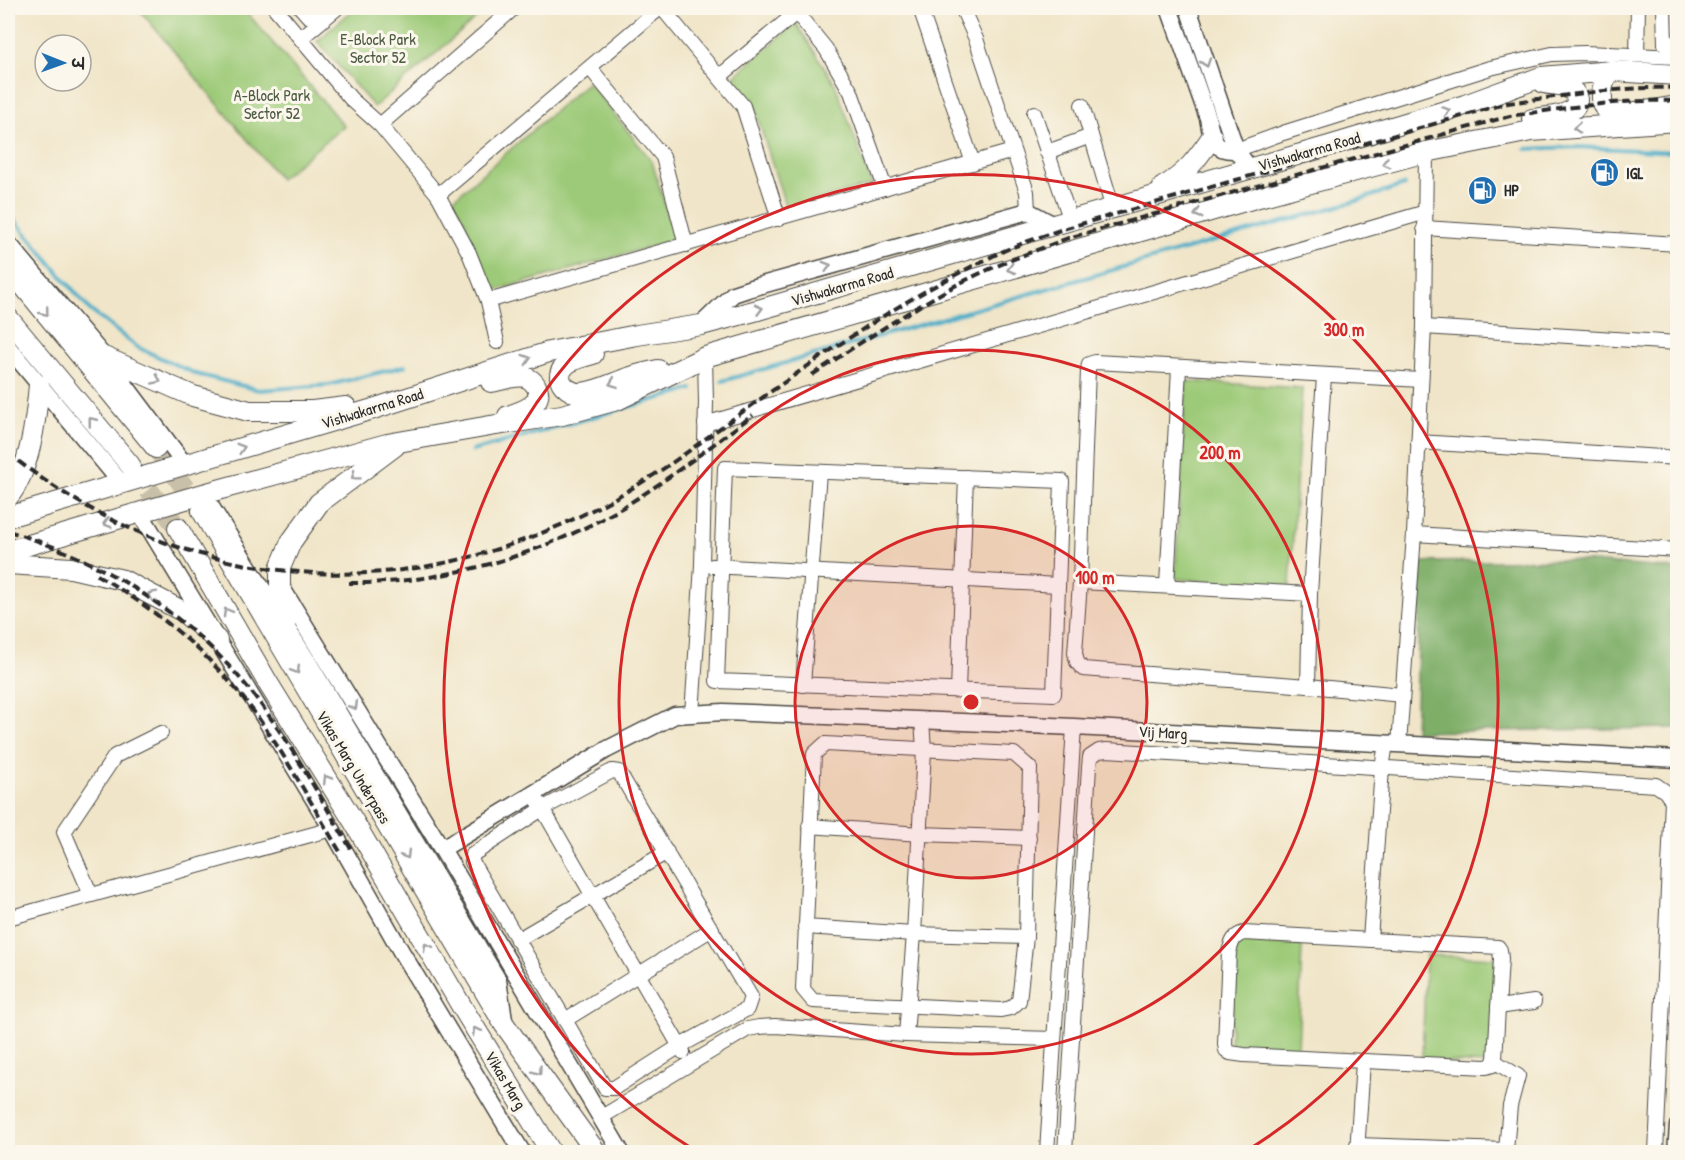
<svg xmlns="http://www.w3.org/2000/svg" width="1685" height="1160" viewBox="0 0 1685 1160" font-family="'Patrick Hand','Playpen Sans Deva',sans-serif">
<rect width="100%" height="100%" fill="#fbf7ec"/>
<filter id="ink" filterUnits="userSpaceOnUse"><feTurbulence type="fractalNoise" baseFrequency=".0167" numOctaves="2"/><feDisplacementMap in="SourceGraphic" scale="12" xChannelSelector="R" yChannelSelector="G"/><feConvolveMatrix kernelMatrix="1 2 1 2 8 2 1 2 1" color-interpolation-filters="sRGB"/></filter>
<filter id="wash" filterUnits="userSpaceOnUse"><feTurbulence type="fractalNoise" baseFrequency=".008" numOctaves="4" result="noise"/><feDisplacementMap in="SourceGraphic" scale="24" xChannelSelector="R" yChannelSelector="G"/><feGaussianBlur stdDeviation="1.35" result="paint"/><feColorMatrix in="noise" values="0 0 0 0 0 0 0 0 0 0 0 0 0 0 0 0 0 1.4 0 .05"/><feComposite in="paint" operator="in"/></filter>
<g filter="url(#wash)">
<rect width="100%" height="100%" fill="#f0e5c8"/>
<g fill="#9dca78" stroke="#647a52" stroke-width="1.5">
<polygon points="138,8 243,8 344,126 280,179"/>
<polygon points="355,8 488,8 374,107 317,41"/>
<polygon points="796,23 835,84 872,185 786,208 753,103 733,77"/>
<polygon points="588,82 652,161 675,240 486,293 465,221 451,201"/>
<polygon points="1186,381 1302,388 1290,586 1175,579"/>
<polygon points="1234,942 1302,945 1298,1050 1230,1048"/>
<polygon points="1426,955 1495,958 1490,1064 1422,1061"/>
</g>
<polygon fill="#7eae68" stroke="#546c4a" stroke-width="1.5" points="1568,560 1677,569 1677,728 1415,732 1421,562"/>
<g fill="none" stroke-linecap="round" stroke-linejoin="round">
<g stroke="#49adc8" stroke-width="4">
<polyline points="1526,149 1576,147 1678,152"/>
<polyline points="8,212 90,310 137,347 196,374 259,390 329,385 405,366"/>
<polyline points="722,381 1356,201 1404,185"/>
<polyline points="472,451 692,389"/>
</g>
</g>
</g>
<g filter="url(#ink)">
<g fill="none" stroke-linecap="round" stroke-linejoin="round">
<g stroke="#c9c0a9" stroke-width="20" stroke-dasharray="20 10" stroke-linecap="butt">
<polyline points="156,448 200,509"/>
<polyline points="130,466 178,528"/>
</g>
<defs>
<g id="minor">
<polyline points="275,8 351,99 380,125 438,195 469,253 488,301 497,342"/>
<polyline points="301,8 308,16 318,8"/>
<polyline points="662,8 743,106 779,219"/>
<polyline points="920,8 973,163"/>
<polyline points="962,8 976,39 1027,192 1028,211"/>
<polyline points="1664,8 1665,44 1678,44"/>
<polyline points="796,12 826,49 851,92 885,188"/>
<polyline points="301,38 337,8"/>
<polyline points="1637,55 1638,8"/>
<polyline points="590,68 663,157 686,245"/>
<polyline points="719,77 802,8"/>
<polyline points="1082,105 1113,209"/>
<polyline points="1034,113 1071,221"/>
<polyline points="380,125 514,8"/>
<polyline points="1236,150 1283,133 1490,68 1552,54 1585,53 1678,57"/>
<polyline points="1047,152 1091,136"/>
<polyline points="438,195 660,8"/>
<polyline points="1424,228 1678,244"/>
<polyline points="488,301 1013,151"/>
<polyline points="1424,327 1678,343"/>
<polyline points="705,424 1426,212"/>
<polyline points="1418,442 1678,458"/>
<polygon points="725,468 1062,481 1054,694 717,681"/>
<polyline points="1414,534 1678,550"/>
<polyline points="712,566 1058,585"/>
<polyline points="1080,582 1310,594"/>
<polyline points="1167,585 1179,368"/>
<polyline points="803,685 819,472"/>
<polyline points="1308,686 1310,594 1324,376"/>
<polyline points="958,690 966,477"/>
<polyline points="1402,695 1308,686 1083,669 1077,662 1075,653 1080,582 1088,370 1089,364 1095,362 1421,380"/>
<polyline points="692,714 702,565 706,402 705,357"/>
<polygon points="825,744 1014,754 1030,768 1026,937 1019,1001 1011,1008 1001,1010 813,1001 803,989 814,754"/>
<polyline points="1399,745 1414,534 1424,327 1426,152"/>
<polygon points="612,771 619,772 751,997 747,1009 680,1046 614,1088 605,1088 472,862 472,855 542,809"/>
<polyline points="538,801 683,1052"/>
<polyline points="809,826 920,834 1029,838"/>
<polyline points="91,895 64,832 115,756 161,733"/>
<polyline points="8,918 332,829"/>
<polyline points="805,927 914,934 1026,937"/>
<path d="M1244 933 1498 947 1500 950 1501 959 1495 1059 1493 1065 1486 1067 1244 1055 1230 1053 1226 1050 1225 1044 1229 952C1232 942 1233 936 1244 933Z"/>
<polyline points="517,940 667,852"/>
<polyline points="1370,940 1382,768 1386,744"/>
<polyline points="1498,1007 1534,1002"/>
<polyline points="565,1020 712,929"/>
<polyline points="906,1035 914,934 924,750 922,720"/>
<polyline points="600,1118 748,1029 759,1027 775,1026 906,1035 1054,1039"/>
<polyline points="1357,1145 1506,1150 1510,1106 1518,1076 1494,1061"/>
<polyline points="1047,1152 1074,727"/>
<polyline points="1065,1152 1089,767 1090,757 1099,751 1107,750 1656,785 1666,792 1672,801 1656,1152"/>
<polyline points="1357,1152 1363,1062"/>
</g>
<g id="tertiary">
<path d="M1169 8 1208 118C1212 138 1212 151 1236 150"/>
<polyline points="1188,8 1236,150 1249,168"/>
<polyline points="8,243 104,357 185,465"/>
<polyline points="701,325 733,294 751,288 1028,211 1054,225"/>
<polyline points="8,347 122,484"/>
<polyline points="203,494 310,665 498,980 504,1020"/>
<polyline points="140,513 332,829 402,953 522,1152"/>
<polyline points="280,585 442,849 621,1152"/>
<polyline points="442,849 606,750 675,715 723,712 826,716 1074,727 1678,759"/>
<polyline points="1676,1152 1678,1126"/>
</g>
<g id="secondary">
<path d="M1612 71C1604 78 1602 86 1602 97 1602 102 1602 106 1606 109 1618 118 1663 108 1678 106"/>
<path d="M1532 119C1545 117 1578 117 1577 99 1576 93 1573 90 1568 88 1561 84 1552 85 1544 83"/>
<path d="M1163 187C1186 174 1197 159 1212 137"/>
<polyline points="8,267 156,448"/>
<polyline points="8,318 130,465"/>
<path d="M593 354C583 357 570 359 564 367 552 380 569 394 582 393 599 391 615 382 631 377 640 374 649 372 658 370"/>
<polyline points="104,357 193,396 249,411 313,411 346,407"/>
<path d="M491 382C502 380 514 375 525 377 529 378 534 382 536 386 546 404 521 412 508 416"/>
<path d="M8 497C30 471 36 419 39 385"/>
<polyline points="202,511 504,1024 596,1152"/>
<polyline points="8,517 373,409 549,352 637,335 701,325 758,310 1332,145 1465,105 1541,77 1612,71 1678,75"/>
<polyline points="178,528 268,683 354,822 462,1007 551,1152"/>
<polyline points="8,551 203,494 387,444 490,426 562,415 617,400 705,357 1259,197 1426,152 1531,131 1678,121"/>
<polyline points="8,564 71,568 123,580 182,611 217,640"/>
<polyline points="285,624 280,596 280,568 291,542 319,503 395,446"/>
</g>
</defs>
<use href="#minor" stroke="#494743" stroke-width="16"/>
<use href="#tertiary" stroke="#494743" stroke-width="19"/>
<use href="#secondary" stroke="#494743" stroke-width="22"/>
<use href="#minor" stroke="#fff" stroke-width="14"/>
<use href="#tertiary" stroke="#fff" stroke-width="16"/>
<use href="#secondary" stroke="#fff" stroke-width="20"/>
<g stroke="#2b2b2b" stroke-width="4" stroke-dasharray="9 4.5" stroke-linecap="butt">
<path d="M812 375C857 345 902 315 949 289 987 268 1027 254 1068 238L1510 116C1565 108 1622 99 1678 101"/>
<path d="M8 453C86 516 179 558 280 570 418 587 545 545 660 471 686 454 711 434 737 416 788 379 840 343 893 310 926 290 962 271 997 254 1018 244 1041 237 1063 229L1508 103C1563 96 1623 86 1678 88"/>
<path d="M8 531C108 561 200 621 262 706 295 751 322 801 351 849"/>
<path d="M97 575C157 610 212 655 254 712 287 757 313 807 342 855"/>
<path d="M349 583C441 584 535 557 615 512 663 484 708 448 753 415"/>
</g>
</g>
<defs><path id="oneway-chevron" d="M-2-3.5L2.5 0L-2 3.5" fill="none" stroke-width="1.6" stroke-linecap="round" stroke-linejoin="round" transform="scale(1.5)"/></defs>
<g stroke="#a0a0a0">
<use href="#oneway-chevron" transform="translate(1206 63) rotate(71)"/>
<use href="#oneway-chevron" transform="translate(1446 111) rotate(-17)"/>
<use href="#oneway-chevron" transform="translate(1577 128) rotate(176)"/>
<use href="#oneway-chevron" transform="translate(1386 163) rotate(165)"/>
<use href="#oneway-chevron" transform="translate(1198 214) rotate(164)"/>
<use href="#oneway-chevron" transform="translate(827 266) rotate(-16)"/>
<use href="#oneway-chevron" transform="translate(1011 269) rotate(164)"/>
<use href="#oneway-chevron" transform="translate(759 309) rotate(-15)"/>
<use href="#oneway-chevron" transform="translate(45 312) rotate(51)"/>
<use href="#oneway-chevron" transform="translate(527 359) rotate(-18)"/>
<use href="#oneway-chevron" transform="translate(157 380) rotate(24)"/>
<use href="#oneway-chevron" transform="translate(613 383) rotate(160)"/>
<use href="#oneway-chevron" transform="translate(92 421) rotate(-129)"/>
<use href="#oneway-chevron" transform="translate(241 448) rotate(-17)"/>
<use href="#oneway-chevron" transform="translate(355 476) rotate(143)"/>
<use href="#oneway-chevron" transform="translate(107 523) rotate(164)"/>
<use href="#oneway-chevron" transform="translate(152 595) rotate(-153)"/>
<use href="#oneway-chevron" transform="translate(227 612) rotate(-120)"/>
<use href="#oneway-chevron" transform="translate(296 670) rotate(59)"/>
<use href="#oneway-chevron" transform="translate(354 706) rotate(58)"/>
<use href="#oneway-chevron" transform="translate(327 779) rotate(-122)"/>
<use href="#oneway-chevron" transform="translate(406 855) rotate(59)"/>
<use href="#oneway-chevron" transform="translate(427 947) rotate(-120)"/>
<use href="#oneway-chevron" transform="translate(476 1031) rotate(-121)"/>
<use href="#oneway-chevron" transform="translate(538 1071) rotate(54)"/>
</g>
</g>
<circle cx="971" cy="702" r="176" fill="#d62828" fill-opacity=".12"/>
<g fill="none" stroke="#d62828" stroke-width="3">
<circle cx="971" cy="702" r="176"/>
<circle cx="971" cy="702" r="352"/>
<path d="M696 1151A527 527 0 1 1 1246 1151"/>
</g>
<defs>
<symbol id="fuel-disc" viewBox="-11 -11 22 22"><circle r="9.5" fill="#1f6fb2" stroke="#fbf7ec"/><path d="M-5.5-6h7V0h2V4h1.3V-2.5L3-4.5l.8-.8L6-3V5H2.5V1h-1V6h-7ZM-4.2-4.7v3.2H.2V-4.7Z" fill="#fff"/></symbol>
</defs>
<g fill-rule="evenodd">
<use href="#fuel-disc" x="1588" y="156" width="33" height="33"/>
<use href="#fuel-disc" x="1466" y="174" width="33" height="33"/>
</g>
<g text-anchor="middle" stroke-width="6" stroke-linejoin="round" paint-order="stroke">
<g font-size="16" fill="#4d5b42" stroke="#fbf7ec">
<text x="378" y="45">E-Block Park<tspan x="378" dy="18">Sector 52</tspan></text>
<text x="272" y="101">A-Block Park<tspan x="272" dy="18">Sector 52</tspan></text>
</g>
<g font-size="16" fill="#2b2b2b" stroke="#fbf7ec">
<text transform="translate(1309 151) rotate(-16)" y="6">Vishwakarma Road</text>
<text transform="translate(842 286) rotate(-16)" y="6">Vishwakarma Road</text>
<text transform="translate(372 408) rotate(-17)" y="6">Vishwakarma Road</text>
<text transform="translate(1163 732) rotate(3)" y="6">Vij Marg</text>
<text transform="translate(354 767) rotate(59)" y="6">Vikas Marg Underpass</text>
<text transform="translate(506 1080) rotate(59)" y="6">Vikas Marg</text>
</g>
<g font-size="16" font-weight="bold" fill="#2b2b2b" stroke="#fbf7ec" text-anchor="start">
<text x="1626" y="179">IGL</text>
<text x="1504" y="196">HP</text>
</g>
</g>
<circle cx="971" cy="702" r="9" fill="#d62828" stroke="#fbf7ec" stroke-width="3"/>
<g font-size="18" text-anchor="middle" font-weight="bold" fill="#d62828" stroke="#fbf7ec" stroke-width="6" stroke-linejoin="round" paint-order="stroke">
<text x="1344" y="336">300 m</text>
<text x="1220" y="459">200 m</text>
<text x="1095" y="584">100 m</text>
</g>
<rect width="1685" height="1160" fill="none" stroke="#fbf7ec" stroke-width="30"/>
<g transform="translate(63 63) rotate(91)"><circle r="28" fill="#fbf7ec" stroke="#a8a59f" stroke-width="1.5"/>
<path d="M0-4.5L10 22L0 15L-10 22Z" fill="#1f6fb2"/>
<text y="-9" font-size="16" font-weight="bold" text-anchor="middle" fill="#2b2b2b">उ</text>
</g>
</svg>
